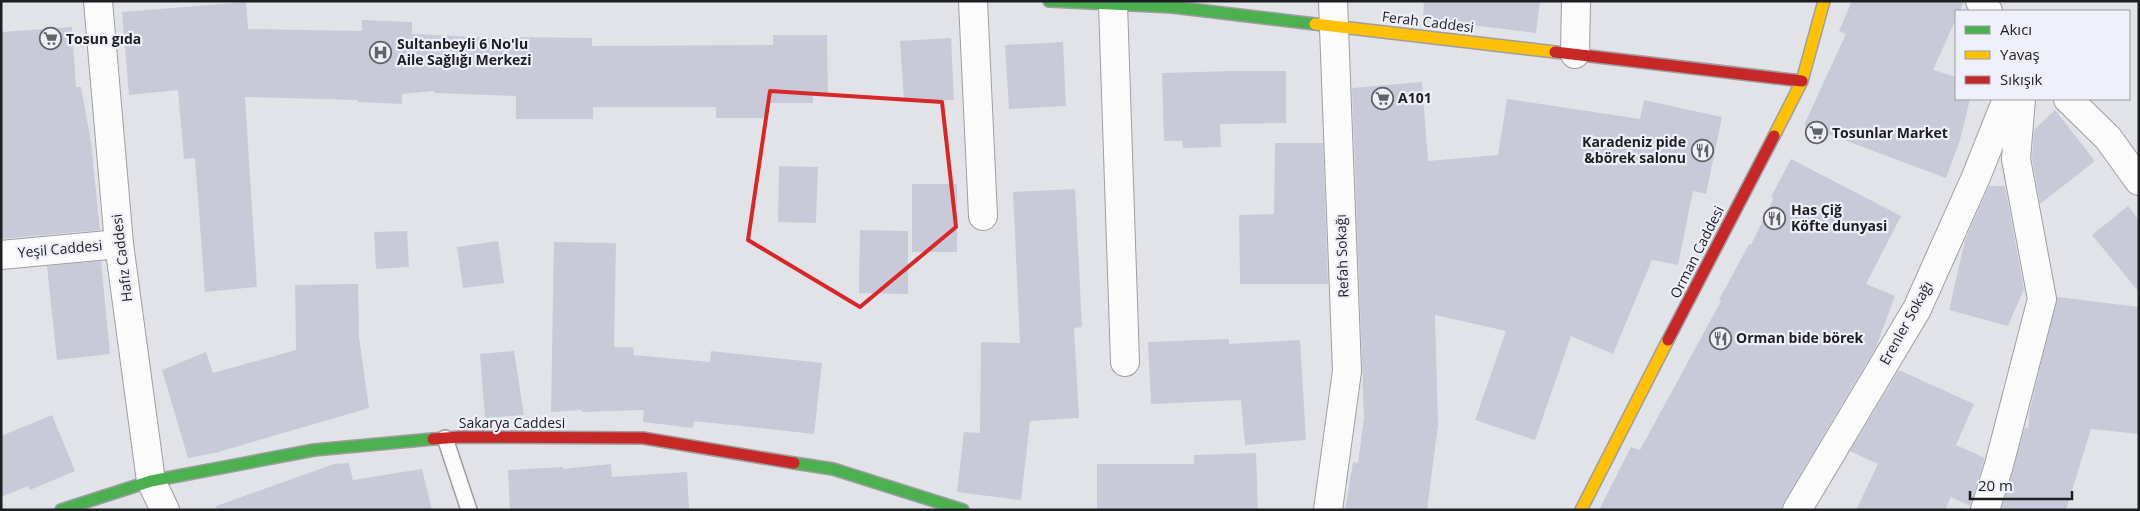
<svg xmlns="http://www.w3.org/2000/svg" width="2140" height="511" viewBox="0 0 2140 511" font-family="'Open Sans',sans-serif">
<rect width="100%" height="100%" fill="#e2e3e8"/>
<g fill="#c8cad9">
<polygon points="1424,1 1540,1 1536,33 1423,19"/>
<polygon points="1852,1 1964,1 1960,11 1956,11 1956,19 1933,70 1956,77 1956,99 1970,99 1960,140 1946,178 1804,125 1846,34 1839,31"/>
<polygon points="246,2 248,29 362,31 362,20 412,22 412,34 516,39 516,37 592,38 592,46 773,45 773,35 827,35 828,95 813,95 813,103 766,103 766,118 716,118 716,107 593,107 593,119 516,119 516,96 434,93 434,91 402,94 402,104 358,102 358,100 245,97 257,287 205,292 195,158 184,159 178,90 129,95 122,12"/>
<polygon points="72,27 76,87 81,87 91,142 100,230 1,239 1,32"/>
<polygon points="951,38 954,100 904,102 900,41"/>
<polygon points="1063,42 1066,106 1009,109 1005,45"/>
<polygon points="1234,71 1286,71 1286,123 1220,124 1221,147 1183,148 1182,141 1164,141 1162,73"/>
<polygon points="1422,82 1428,161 1498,155 1507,99 1640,119 1644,100 1722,117 1706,194 1693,191 1678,265 1652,260 1613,354 1571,336 1535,440 1475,420 1506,331 1435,315 1438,425 1427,510 1345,510 1353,462 1358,463 1364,417 1352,88"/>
<polygon points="2055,110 2095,161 2040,204 2032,158 2034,130"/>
<polygon points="1275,143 1323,143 1328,284 1240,284 1239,215 1274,214"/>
<polygon points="1791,159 1901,216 1866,284 1895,296 1876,347 1784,502 1781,510 1599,510 1631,447 1640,450 1721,301 1719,300 1749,244 1751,245 1774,198 1771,197"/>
<polygon points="779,166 818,167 816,223 778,222"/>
<rect x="912" y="184" width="45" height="68"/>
<polygon points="1989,186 2005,186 2024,289 2008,326 1949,310 1965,240"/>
<polygon points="1075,189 1082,327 1074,328 1079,418 1030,421 1021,500 957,492 964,432 980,433 981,342 1020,343 1013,192"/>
<polygon points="2128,206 2139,220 2139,292 2092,235"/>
<polygon points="860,230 908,231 908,294 859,293"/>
<polygon points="407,231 409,267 376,269 374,232"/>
<polygon points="498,241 504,283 463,288 457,247"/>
<polygon points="554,242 616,243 614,347 633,347 634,355 710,362 711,351 822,363 814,434 694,421 693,428 643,422 644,410 582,412 582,410 551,412"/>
<polygon points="101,261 110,354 57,360 47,266"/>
<polygon points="358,284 359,337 369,408 215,453 188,458 162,370 206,352 213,373 296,350 295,285"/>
<polygon points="2057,297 2139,307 2139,434 2091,429 2066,510 2001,510 2025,427 2028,429 2030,409"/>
<polygon points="1229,339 1229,344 1300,340 1306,440 1245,445 1241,400 1151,404 1148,342"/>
<polygon points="514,351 524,415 485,418 480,354"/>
<polygon points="1899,370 1974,404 1956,445 1985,458 1970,506 1951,497 1945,510 1856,510 1878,464 1850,451"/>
<polygon points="52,415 75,471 30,490 28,486 1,497 1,436"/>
<polygon points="1256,453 1258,510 1097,510 1097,464 1194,464 1194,455"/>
<polygon points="349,463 353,480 422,469 432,510 217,510 216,506 334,464"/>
<polygon points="611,464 612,477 687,472 689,510 510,510 508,470 563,467 563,469"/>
</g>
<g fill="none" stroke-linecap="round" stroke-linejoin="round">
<defs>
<polyline id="lane" points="445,438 469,510"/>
<g id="street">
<polyline points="98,1 119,244 151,481 165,510"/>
<polyline points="973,1 983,216"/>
<polyline points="1980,1 1988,11"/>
<polyline points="1113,4 1125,362"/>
<polyline points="1575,54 1576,1"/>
<polyline points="2068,99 2108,138 2139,181"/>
<polyline points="1,255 119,244"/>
<polyline points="1328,510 1347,371 1333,1"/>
<polyline points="1797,510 1917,309 1976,177 2007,99"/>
<polyline points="1985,510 1999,465 2042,299 2016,159 2021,99"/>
</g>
<g id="fast">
<polyline points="1049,1 1172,7 1315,24"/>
<polyline points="794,463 833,469 963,510"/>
<polyline points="61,510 151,481 314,450 433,439"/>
</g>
<g id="slow">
<polyline points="1315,24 1555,52"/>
<polyline points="1774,136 1802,81 1824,1"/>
<polyline points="1581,510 1668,340"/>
</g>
<g id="jam">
<polyline points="1555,52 1802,81"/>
<polyline points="1668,340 1774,136"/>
<polyline points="433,439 460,437 643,438 794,463"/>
</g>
</defs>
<use href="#lane" stroke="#9e9ea2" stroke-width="18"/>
<use href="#street" stroke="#9e9ea2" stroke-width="30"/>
<use href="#fast" stroke="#9e9ea2" stroke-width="14"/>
<use href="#slow" stroke="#9e9ea2" stroke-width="14"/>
<use href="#jam" stroke="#9e9ea2" stroke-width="14"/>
<use href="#lane" stroke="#fbfbfc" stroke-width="15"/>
<use href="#street" stroke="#fbfbfc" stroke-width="28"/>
<use href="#fast" stroke="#4caf50" stroke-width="11"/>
<use href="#slow" stroke="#ffc107" stroke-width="11"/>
<use href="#jam" stroke="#c62828" stroke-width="11"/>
</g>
<path fill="none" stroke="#d62828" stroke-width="4" stroke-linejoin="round" d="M770 91 942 102 956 227 860 307 748 240Z"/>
<defs>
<symbol id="supermarket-ring" viewBox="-11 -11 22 22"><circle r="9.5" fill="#eeeff8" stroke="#626367" stroke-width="1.5"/><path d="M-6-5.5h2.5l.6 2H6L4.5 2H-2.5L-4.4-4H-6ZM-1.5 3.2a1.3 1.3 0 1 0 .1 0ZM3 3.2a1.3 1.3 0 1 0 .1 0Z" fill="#626367"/></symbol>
<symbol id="hospital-ring" viewBox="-11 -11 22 22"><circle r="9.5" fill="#eeeff8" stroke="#626367" stroke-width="1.5"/><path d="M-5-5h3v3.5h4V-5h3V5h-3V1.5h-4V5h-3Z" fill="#626367"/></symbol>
<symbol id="restaurant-ring" viewBox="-11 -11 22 22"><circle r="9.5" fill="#eeeff8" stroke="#626367" stroke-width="1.5"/><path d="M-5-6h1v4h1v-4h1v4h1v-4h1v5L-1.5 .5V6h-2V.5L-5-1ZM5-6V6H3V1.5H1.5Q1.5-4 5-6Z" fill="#626367"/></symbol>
</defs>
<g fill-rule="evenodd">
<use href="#supermarket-ring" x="38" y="26" width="25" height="25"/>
<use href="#hospital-ring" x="368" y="40" width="25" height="25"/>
<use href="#supermarket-ring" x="1370" y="86" width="25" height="25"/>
<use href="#supermarket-ring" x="1804" y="120" width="25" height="25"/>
<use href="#restaurant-ring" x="1690" y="138" width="25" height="25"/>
<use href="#restaurant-ring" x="1762" y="206" width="25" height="25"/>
<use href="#restaurant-ring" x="1708" y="326" width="25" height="25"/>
</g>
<g text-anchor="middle" stroke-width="4.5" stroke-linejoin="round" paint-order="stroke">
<g font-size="14" fill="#1d1e21" stroke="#eeeff8">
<text transform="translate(1428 22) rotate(7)" y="5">Ferah Caddesi</text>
<text transform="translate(60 249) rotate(-5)" y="5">Yeşil Caddesi</text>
<text transform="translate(1697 252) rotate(-63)" y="5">Orman Caddesi</text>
<text transform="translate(1342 256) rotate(-92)" y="5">Refah Sokağı</text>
<text transform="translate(122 258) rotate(-97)" y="5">Hafız Caddesi</text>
<text transform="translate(1906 323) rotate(-61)" y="5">Erenler Sokağı</text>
<text x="512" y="428">Sakarya Caddesi</text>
</g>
<g font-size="14" font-weight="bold" fill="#1d1e21" stroke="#eeeff8" text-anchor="start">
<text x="66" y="44">Tosun gıda</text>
<text x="397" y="49">Sultanbeyli 6 No'lu<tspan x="397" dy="16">Aile Sağlığı Merkezi</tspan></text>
<text x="1398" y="103">A101</text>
<text x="1832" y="138">Tosunlar Market</text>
<text x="1686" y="147" text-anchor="end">Karadeniz pide<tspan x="1686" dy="16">&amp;börek salonu</tspan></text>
<text x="1791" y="215">Has Çiğ<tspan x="1791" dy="16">Köfte dunyasi</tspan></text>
<text x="1736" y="343">Orman bide börek</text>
</g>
</g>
<rect width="2140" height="511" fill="none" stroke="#1d1e21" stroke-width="5"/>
<rect x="1955" y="10" width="175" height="90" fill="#eeeff8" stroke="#9a9ba2"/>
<rect x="1965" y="26" width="25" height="8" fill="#4caf50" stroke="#9a9ba2"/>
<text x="2000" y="35" font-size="15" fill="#1d1e21">Akıcı</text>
<rect x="1965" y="51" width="25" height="8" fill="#ffc107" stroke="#9a9ba2"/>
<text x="2000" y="60" font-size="15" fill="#1d1e21">Yavaş</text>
<rect x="1965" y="76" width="25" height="8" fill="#c62828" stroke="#9a9ba2"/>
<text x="2000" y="85" font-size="15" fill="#1d1e21">Sıkışık</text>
<path d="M1970 491v8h102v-8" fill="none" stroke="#1d1e21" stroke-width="2.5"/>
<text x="1978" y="491" font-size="15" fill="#1d1e21" stroke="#eeeff8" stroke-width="4" paint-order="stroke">20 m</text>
</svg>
